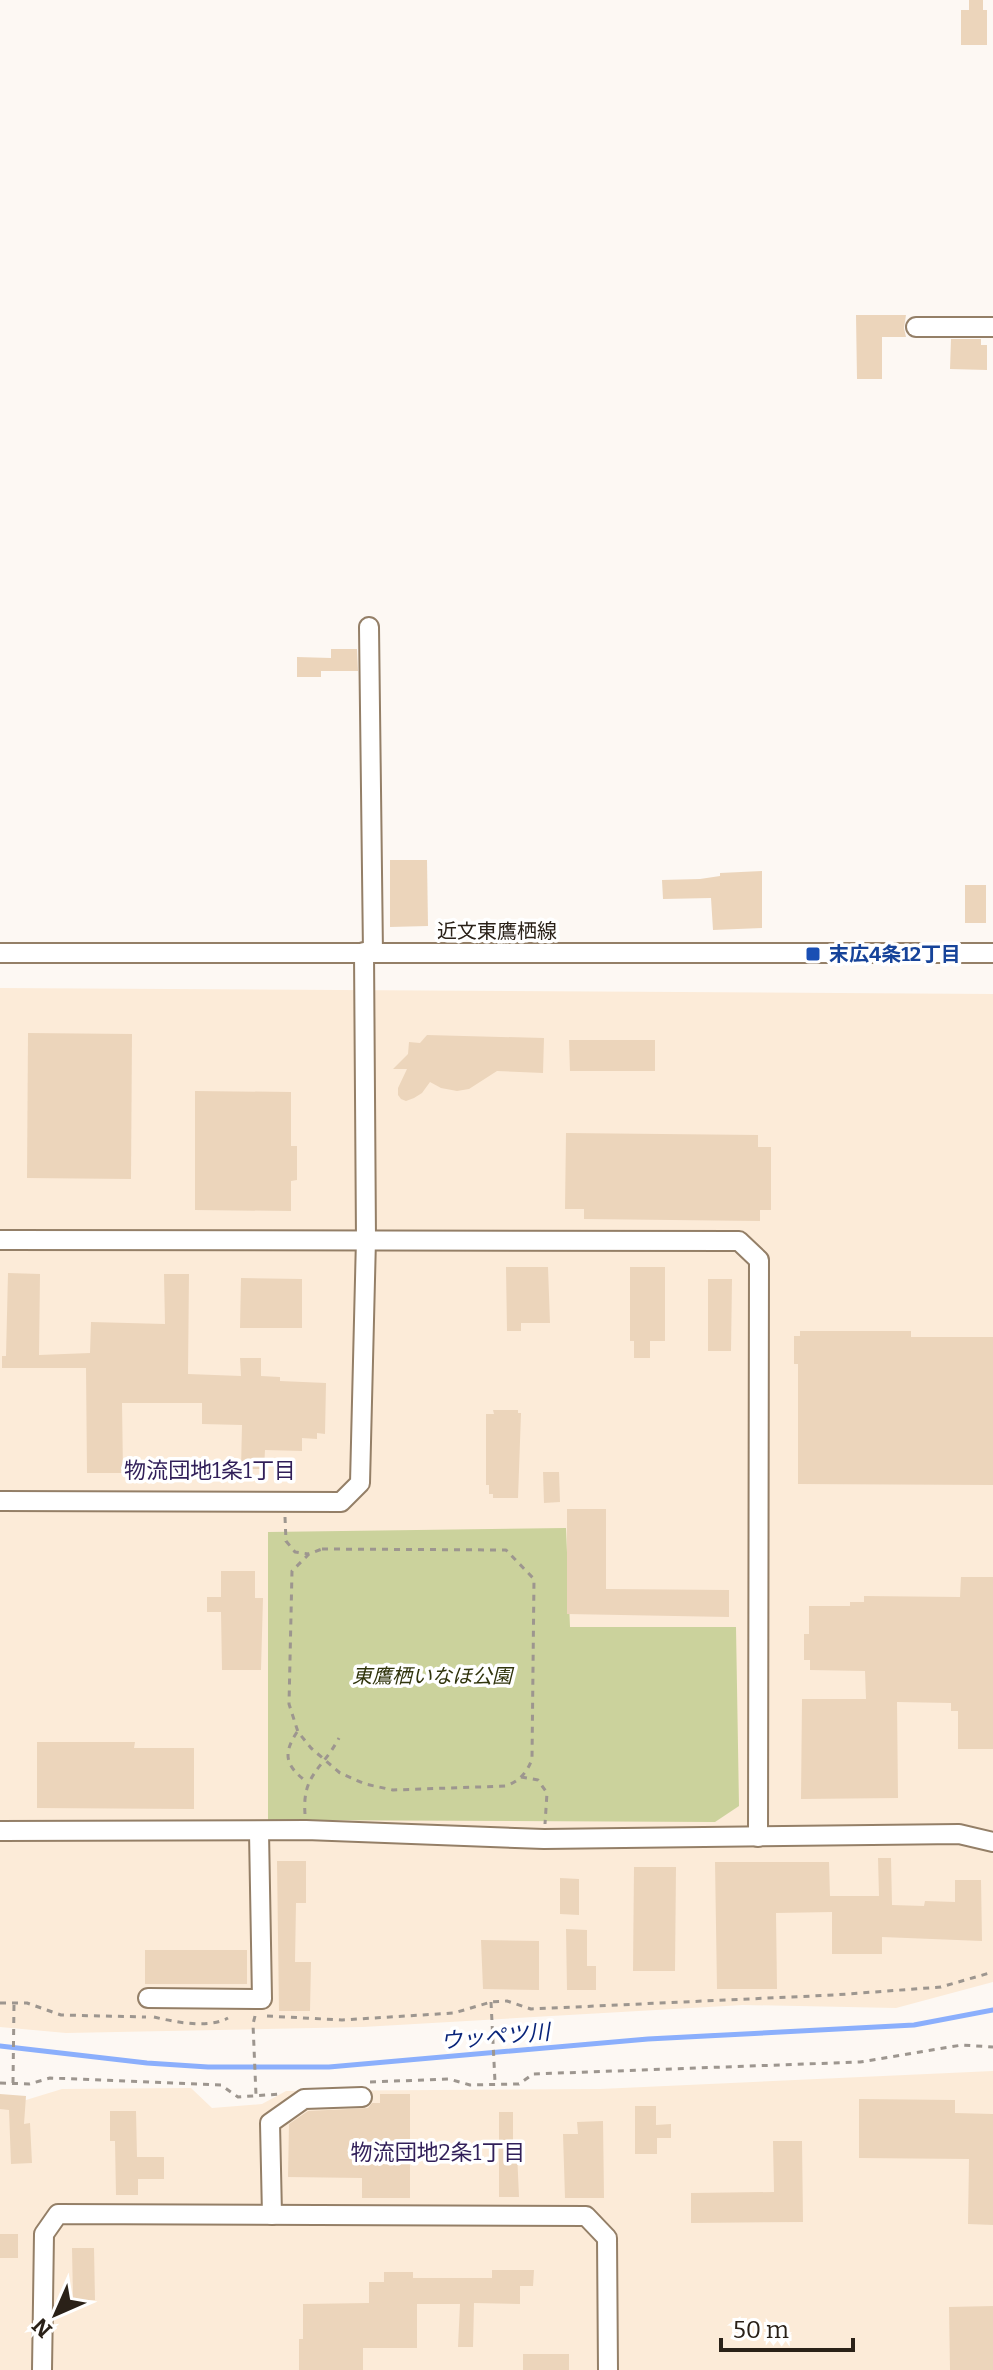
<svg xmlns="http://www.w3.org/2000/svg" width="993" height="2370" viewBox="0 0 993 2370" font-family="Bitter,'Noto Sans JP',serif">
<rect width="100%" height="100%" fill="#fdf8f3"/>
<g fill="#fcebd8">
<polygon points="0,988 993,994 993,1982 896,2008 743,2005 363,2027 66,2033 0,2027"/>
<polygon points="993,2071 993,2370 0,2370 0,2100 13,2104 62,2089 191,2088 212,2108 262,2104 286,2091 600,2089"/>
</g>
<polygon fill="#cbd29c" points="566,1528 570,1627 736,1627 739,1806 715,1822 268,1820 268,1532"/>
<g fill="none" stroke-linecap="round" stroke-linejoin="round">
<polyline stroke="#8baffc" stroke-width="5" points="0,2046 147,2063 208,2067 329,2067 648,2039 914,2025 993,2010"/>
</g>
<g fill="#ecd5bb">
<polygon points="969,0 983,0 983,10 987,10 987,45 961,45 961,10 969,10"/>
<polygon points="856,315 906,315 904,328 906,337 882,337 882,379 857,379"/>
<polygon points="951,339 981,339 981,345 987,345 987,370 950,369"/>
<polygon points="331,649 357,649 358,671 321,671 321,677 297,677 297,657 331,658"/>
<polygon points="390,860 427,860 428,926 390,927"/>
<polygon points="762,871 762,928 713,930 711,898 663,899 662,880 700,879 720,876 720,873"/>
<rect x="965" y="885" width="21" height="38"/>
<polygon points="28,1033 132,1034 131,1179 27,1178"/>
<polygon points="427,1035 544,1038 543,1073 497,1071 469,1089 457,1091 441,1088 430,1082 422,1093 414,1098 406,1101 401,1099 398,1095 398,1088 407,1069 393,1069 408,1054 409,1042 420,1043"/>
<polygon points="569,1040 655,1040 655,1071 570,1071"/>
<polygon points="195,1091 291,1092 291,1146 297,1146 297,1180 291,1181 291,1211 195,1210"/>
<polygon points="566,1133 758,1135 758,1147 771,1147 771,1210 760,1210 760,1221 584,1219 584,1209 565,1209"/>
<polygon points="506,1267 548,1267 550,1323 521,1323 521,1331 507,1331"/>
<polygon points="630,1267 665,1267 665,1341 650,1341 650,1358 634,1358 634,1341 630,1341"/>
<polygon points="8,1273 40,1274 39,1355 90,1353 91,1322 165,1324 164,1274 189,1274 188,1374 241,1376 240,1358 261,1358 261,1376 280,1377 280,1381 326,1383 325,1434 317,1433 317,1439 302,1438 302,1451 265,1450 264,1469 241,1469 242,1425 202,1424 202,1403 122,1403 123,1473 87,1473 86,1368 2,1368 2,1356 6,1356"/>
<polygon points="241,1278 302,1279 302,1328 240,1328"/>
<polygon points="708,1279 732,1279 731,1351 708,1351"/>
<polygon points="800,1331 911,1331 911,1337 993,1337 993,1485 798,1484 798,1364 794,1364 794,1336 800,1336"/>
<polygon points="493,1410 518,1410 518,1413 521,1413 518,1498 493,1498 493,1494 489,1494 489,1485 486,1485 486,1414 494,1414"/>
<polygon points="543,1472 559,1472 560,1502 544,1503"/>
<polygon points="567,1509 606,1509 606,1589 729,1590 729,1617 567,1614"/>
<polygon points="221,1571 255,1571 255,1598 263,1598 261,1670 222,1670 221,1612 207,1612 207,1597 221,1597"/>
<polygon points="961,1577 993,1577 993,1749 958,1749 958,1711 951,1711 951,1703 897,1702 898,1798 801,1799 802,1699 866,1699 865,1671 810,1670 810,1660 804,1660 804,1634 809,1634 809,1606 850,1606 850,1602 864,1602 864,1596 960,1597"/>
<polygon points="37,1742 135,1742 134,1748 194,1748 194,1809 37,1808"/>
<polygon points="878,1858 891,1858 892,1905 924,1906 925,1901 955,1902 955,1880 981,1880 982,1941 882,1937 882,1954 832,1954 832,1912 776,1913 777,1989 717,1989 715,1862 829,1862 830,1896 879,1896"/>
<polygon points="277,1861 306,1861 306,1903 296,1903 295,1962 311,1962 310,2011 279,2011"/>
<polygon points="634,1867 676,1867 675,1971 633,1971"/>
<polygon points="560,1878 579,1879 579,1915 560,1914"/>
<polygon points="566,1929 587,1930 587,1966 596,1966 596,1990 567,1990"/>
<polygon points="481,1940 539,1941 539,1990 483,1989"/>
<rect x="145" y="1950" width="102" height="34"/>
<polygon points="0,2094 26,2096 24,2124 30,2123 32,2163 11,2164 9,2110 0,2109"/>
<polygon points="380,2094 410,2094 410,2198 362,2198 362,2178 288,2177 289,2124 308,2111 368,2108 372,2103 380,2103"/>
<polygon points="859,2099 955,2100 955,2113 993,2114 993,2225 968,2224 969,2159 859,2158"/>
<polygon points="635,2106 656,2106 656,2125 671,2124 671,2138 657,2138 657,2154 635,2154"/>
<polygon points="110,2111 136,2111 137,2157 164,2157 164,2179 138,2179 138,2195 116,2195 115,2141 110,2141"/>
<polygon points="499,2112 513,2112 513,2152 517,2152 519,2197 499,2197"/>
<polygon points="603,2121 604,2198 565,2198 563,2134 578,2134 577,2122"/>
<polygon points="773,2141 802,2141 803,2222 691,2223 691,2193 774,2192"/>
<rect x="0" y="2234" width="18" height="24"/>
<polygon points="72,2248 94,2248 95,2300 73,2300"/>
<polygon points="492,2270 534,2270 533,2286 520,2286 520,2304 474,2303 473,2347 458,2347 460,2304 417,2304 417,2348 363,2348 363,2370 299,2370 299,2339 303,2339 303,2304 369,2303 369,2282 384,2282 384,2272 413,2272 413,2278 492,2278"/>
<polygon points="993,2306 993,2370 950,2370 949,2307"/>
<rect x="523" y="2354" width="46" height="16"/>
</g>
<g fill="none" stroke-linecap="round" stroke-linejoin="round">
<defs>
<g id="minor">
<polyline points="916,327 993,327"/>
<polyline points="369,627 373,953"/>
<polyline points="0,953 993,953"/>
<polyline points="0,1240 739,1241 759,1260 758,1837"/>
<polyline points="0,1501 341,1502 360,1483 366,1239 364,952"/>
<polyline points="0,1831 306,1830 544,1839 959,1834 993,1842"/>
<polyline points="148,1998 262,1999 259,1832"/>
<polyline points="272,2215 270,2123 304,2099 362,2097"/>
<polyline points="42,2370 44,2234 58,2214 586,2216 607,2238 608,2370"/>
</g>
</defs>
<use href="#minor" stroke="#947f67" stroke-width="22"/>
<g stroke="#9d968f" stroke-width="3" stroke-dasharray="6 6" stroke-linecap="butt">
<polyline points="285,1517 286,1541 295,1552 309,1554"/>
<path d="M322 1549 506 1550 534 1579 532 1759C527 1773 519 1781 506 1786L393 1790 365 1784 340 1773 311 1748 298 1732 289 1704 292 1571 309 1554Z"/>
<path d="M297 1732C282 1755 286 1766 307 1782"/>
<polyline points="521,1777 538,1780 547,1793 545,1824"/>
<path d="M305 1814C302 1774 322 1770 339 1738"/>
<polyline points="491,2002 495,2082"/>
<polyline points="0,2003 27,2003 61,2015 146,2017"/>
<polyline points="255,2016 253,2024 256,2095"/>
<polyline points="267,2016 342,2020 454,2013 491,2002 507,2001 531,2009 834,1995 941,1987 993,1972"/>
<path d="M154 2017C175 2022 208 2029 228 2018"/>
<polyline points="370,2082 449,2079 470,2085 519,2084 533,2074 860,2062 962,2045 993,2047"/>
<polyline points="0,2083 29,2084 50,2078 221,2085 238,2097 280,2094"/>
<polyline points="13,2083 14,2003"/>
</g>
<use href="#minor" stroke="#fff" stroke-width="18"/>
</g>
<rect fill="#1a4fb4" stroke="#fff" stroke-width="3" x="805" y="946" width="16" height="16" rx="4"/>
<g text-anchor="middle" stroke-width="7" stroke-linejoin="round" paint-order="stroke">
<g font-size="20" fill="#2a2118" stroke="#fff">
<text x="497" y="938">近文東鷹栖線</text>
</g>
<g font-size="20" font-weight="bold" fill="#164399" stroke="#fff" text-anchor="start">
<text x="829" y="961">末広4条12丁目</text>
</g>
<g font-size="20" font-style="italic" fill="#30340c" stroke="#fff">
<text x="432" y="1683">東鷹栖いなほ公園</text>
</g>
<g font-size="22" fill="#311f59" stroke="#fff">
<text x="210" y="1478">物流団地1条1丁目</text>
<text x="438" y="2160">物流団地2条1丁目</text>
</g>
<g font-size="22" font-style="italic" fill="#08247a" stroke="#fff">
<text transform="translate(495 2036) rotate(-5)" y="8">ウッペツ川</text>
</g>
</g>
<g transform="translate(56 2314) rotate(225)" stroke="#ffffff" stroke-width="6" paint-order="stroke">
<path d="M0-6L14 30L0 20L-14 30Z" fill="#2a2118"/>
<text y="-12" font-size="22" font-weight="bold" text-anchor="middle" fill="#2a2118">N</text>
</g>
<path d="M721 2338v12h132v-12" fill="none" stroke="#2a2118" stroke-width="4"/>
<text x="733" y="2338" font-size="24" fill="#2a2118" stroke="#ffffff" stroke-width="6" paint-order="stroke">50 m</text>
</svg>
